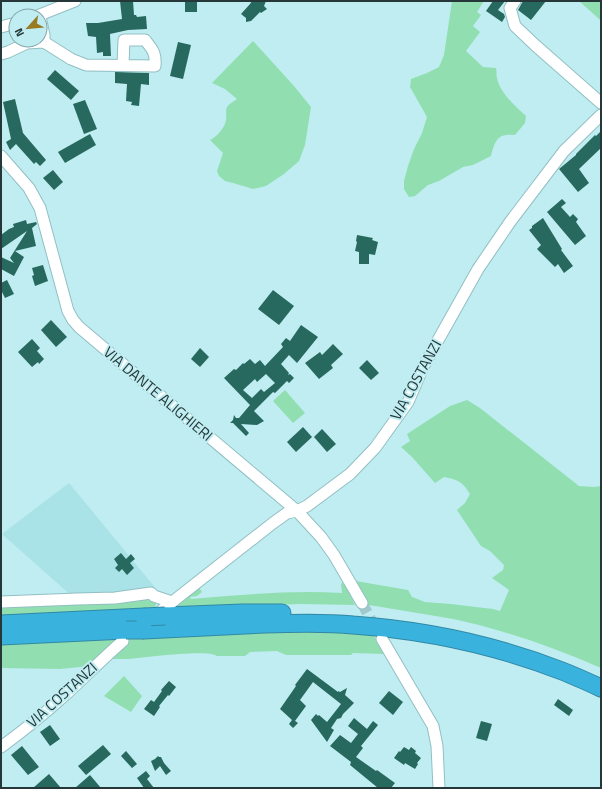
<svg xmlns="http://www.w3.org/2000/svg" width="602" height="789" viewBox="0 0 602 789" font-family="'Titillium Web',sans-serif">
<rect width="100%" height="100%" fill="#bfedf1"/>
<polygon fill="#a9e2e7" points="69,483 157,590 73,597 2,534"/>
<g fill="#91dfb1">
<path d="M452 1H484L477 12 481 15 473 26 480 32 466 51 483 67 496 68C497 71 496 75 497 78 500 93 515 106 526 116L525 123 515 135C498 133 495 140 491 156L473 165 463 167 439 181 428 185 415 196 409 197 404 189V181L408 166 414 149 422 133 427 117 410 87 411 79 427 73 439 67 444 55Z"/>
<polygon points="579,1 601,1 601,21 598,18"/>
<path d="M253 41 294 86 311 107 305 145 299 161 284 174 266 186 253 189 233 183 225 181 219 176 217 171 223 153 210 140C217 137 225 127 226 120 227 116 225 111 227 107 229 104 234 101 237 99L225 89 212 83Z"/>
<polygon points="285,390 305,413 293,423 273,401"/>
<path d="M467 400 480 408 579 486 594 487 601 486V668C553 647 504 630 453 619 426 614 397 610 369 605L356 581 408 590 412 597 425 602 451 604 493 609 500 611 509 590 492 578 503 570 504 565 490 551 481 546 457 510 465 503 470 494C462 481 458 480 444 477L435 483 412 457 401 447 410 441 407 434 450 406Z"/>
<path d="M344 582 355 605 300 604 167 608 197 584 202 592 197 596 190 597 191 599C241 595 292 590 342 593L341 584Z"/>
<polygon points="146,596 149,600 156,603 155,610 1,618 1,604"/>
<path d="M301 630 373 634 384 654 353 653 351 655H286L277 651 250 652 245 656H217C206 649 144 658 128 659 123 659 117 659 112 659V657L131 638Z"/>
<polygon points="121,637 90,666 60,669 1,668 1,642"/>
<polygon points="124,676 142,696 131,712 104,696"/>
</g>
<g fill="#27695e" fill-rule="evenodd">
<polygon points="120,1 133,1 134,15 136,15 137,17 146,16 147,29 128,30 110,34 111,56 103,56 103,52 97,53 96,37 88,36 86,23 98,23 122,19"/>
<rect x="185" y="1" width="12" height="11"/>
<polygon points="252,1 266,1 264,6 267,9 261,13 260,12 251,21 246,22 246,18 241,14 250,4"/>
<polygon points="493,1 505,1 498,10 504,14 505,17 502,22 486,11"/>
<polygon points="523,1 546,1 531,20 518,10"/>
<polygon points="178,42 191,45 183,79 170,76"/>
<polygon points="55,70 79,91 71,100 47,79"/>
<polygon points="115,72 149,73 149,85 141,84 139,106 131,105 132,102 126,101 127,84 115,83"/>
<polygon points="15,99 23,133 46,160 40,166 36,162 34,164 16,144 10,150 6,142 11,139 3,102"/>
<polygon points="85,100 97,129 84,134 73,104"/>
<polygon points="601,131 601,148 579,169 589,183 578,192 559,169 576,155 576,154 595,135 596,136"/>
<polygon points="90,134 96,145 65,163 58,152"/>
<polygon points="53,170 63,182 54,190 43,178"/>
<polygon points="562,199 566,203 561,207 570,217 573,214 578,219 576,222 586,236 575,245 547,212"/>
<polygon points="543,218 562,249 561,250 573,266 564,273 558,264 555,267 537,249 541,245 529,230 532,228 532,226"/>
<polygon points="26,220 27,224 36,222 37,224 32,228 36,246 15,251 24,257 14,276 1,269 1,257 14,263 10,258 27,231 1,249 1,235 9,229 14,227 13,224"/>
<polygon points="357,235 373,238 372,240 378,242 375,255 369,254 369,264 359,264 359,252 355,251 357,242 356,241"/>
<polygon points="43,265 48,281 35,286 32,276 34,275 32,268"/>
<polygon points="7,280 14,294 5,298 1,290 1,283"/>
<polygon points="273,290 294,306 279,325 258,309"/>
<polygon points="51,320 67,337 56,347 41,330"/>
<path d="M301 325 318 337 297 363 289 355 281 364 289 373 288 375 290 374 294 378 289 383 287 381 275 393 273 392 254 411 264 421 257 425 241 424 249 433 246 436 233 423H230L233 420 234 415 236 418H239L250 405 224 378 234 369 236 370 243 363 244 364 250 359 255 364 260 360 265 366 283 347 281 344 286 338 290 341ZM266 374 275 383 264 392 261 389 252 398 243 390 255 379 257 382Z"/>
<polygon points="32,339 40,348 37,351 44,359 39,364 38,362 32,367 18,352"/>
<polygon points="333,344 343,354 331,365 333,368 319,379 305,363 320,352 322,355"/>
<polygon points="200,348 209,357 200,367 191,359"/>
<polygon points="367,360 379,373 371,380 359,368"/>
<polygon points="303,427 312,437 296,452 287,442"/>
<polygon points="322,429 336,444 327,452 314,437"/>
<polygon points="121,553 126,559 131,554 135,559 130,563 134,568 127,575 122,569 119,572 115,568 118,565 114,559"/>
<polygon points="307,669 338,692 338,691 340,692 347,688 345,695 354,703 343,714 341,718 337,719 331,728 334,730 327,742 311,720 316,714 318,716 319,715 327,722 341,704 313,682 300,700 306,706 295,721 298,723 293,728 289,724 292,720 280,709 296,686 295,685"/>
<polygon points="169,681 176,687 169,696 168,695 159,706 160,707 154,716 144,709 151,700 154,702 162,691 161,690"/>
<polygon points="389,691 403,702 393,715 379,703"/>
<polygon points="558,699 573,710 569,716 554,705"/>
<polygon points="354,718 367,729 373,721 378,725 361,746 363,748 356,757 376,771 377,770 395,783 391,788 378,788 350,765 351,762 330,746 340,735 351,743 358,734 348,726"/>
<polygon points="481,721 492,724 487,741 476,738"/>
<polygon points="50,725 60,739 50,746 40,732"/>
<polygon points="103,745 111,754 86,775 78,766"/>
<polygon points="22,746 39,767 28,775 11,755"/>
<polygon points="404,747 409,750 411,747 416,751 415,753 421,758 417,763 418,764 415,769 405,763 404,765 394,758 399,751 400,752"/>
<polygon points="126,751 137,764 132,768 121,756"/>
<polygon points="158,756 159,757 161,757 164,763 171,771 166,775 160,766 155,771 151,761 155,759"/>
<polygon points="146,771 150,776 147,779 154,788 144,788 137,778"/>
<polygon points="49,774 61,788 33,788"/>
<polygon points="90,775 101,788 75,788"/>
</g>
<g fill="none" stroke-linecap="round" stroke-linejoin="round">
<polyline stroke="#a0c9cc" stroke-width="11" stroke-dasharray="11 5.5" stroke-linecap="butt" points="362,603 377,631"/>
<defs>
<g id="minor">
<polyline points="515,1 510,8 515,26 535,45 601,103"/>
<polyline points="37,16 75,1"/>
<polyline points="40,17 44,35 44,42"/>
<polyline points="1,27 16,23"/>
<path d="M1 54 8 52 27 43 44 42 71 59 86 65 155 66C156 53 153 50 145 40H124L123 65"/>
<polyline points="1,156 29,188 40,208 68,311 73,320 79,327 297,511 321,537 334,555 362,603"/>
<polyline points="1,602 77,599 115,598 151,593 154,596 172,602"/>
<polyline points="162,610 273,523 287,513 297,511 307,506 350,474 375,448 408,402 423,367 478,269 510,222 564,151 601,115"/>
<polyline points="382,639 433,726 437,746 439,788"/>
<path d="M1 747C23 731 44 714 64 696 84 678 102 659 123 641"/>
</g>
<g id="highway">
<polyline points="165,616 242,613 282,613"/>
<polyline points="1,624 144,617"/>
<path d="M144 630C184 628 225 626 265 624 294 623 324 622 353 625 424 630 495 645 562 671 575 676 588 682 601 688"/>
<polyline points="1,636 126,630"/>
</g>
</defs>
<use href="#minor" stroke="#92bfc3" stroke-width="13"/>
<use href="#highway" stroke="#3288a4" stroke-width="19"/>
<use href="#minor" stroke="#fff" stroke-width="11"/>
<use href="#highway" stroke="#39b3de" stroke-width="17"/>
<defs>
<g id="highway-bridge">
<polyline points="144,617 165,616"/>
<polyline points="126,630 144,630"/>
</g>
</defs>
<use href="#highway-bridge" stroke="#3288a4" stroke-width="19" stroke-linecap="butt"/>
<use href="#highway-bridge" stroke="#39b3de" stroke-width="17"/>
</g>
<g text-anchor="middle" stroke-width="4" stroke-linejoin="round" paint-order="stroke">
<g font-size="15" fill="#253739" stroke="#bfedf1">
<text transform="translate(416 380) rotate(-61)" y="5">VIA COSTANZI</text>
<text transform="translate(158 394) rotate(40)" y="5">VIA DANTE ALIGHIERI</text>
<text transform="translate(62 695) rotate(-42)" y="5">VIA COSTANZI</text>
</g>
</g>
<rect width="602" height="789" fill="none" stroke="#253739" stroke-width="4"/>
<g transform="translate(28 28) rotate(243)"><circle r="19" fill="#bfedf1" stroke="#81a4a7"/>
<path d="M0-3L7 15L0 10L-7 15Z" fill="#997b24"/>
<text y="-6" font-size="11" font-weight="bold" text-anchor="middle" fill="#253739">N</text>
</g>
</svg>
